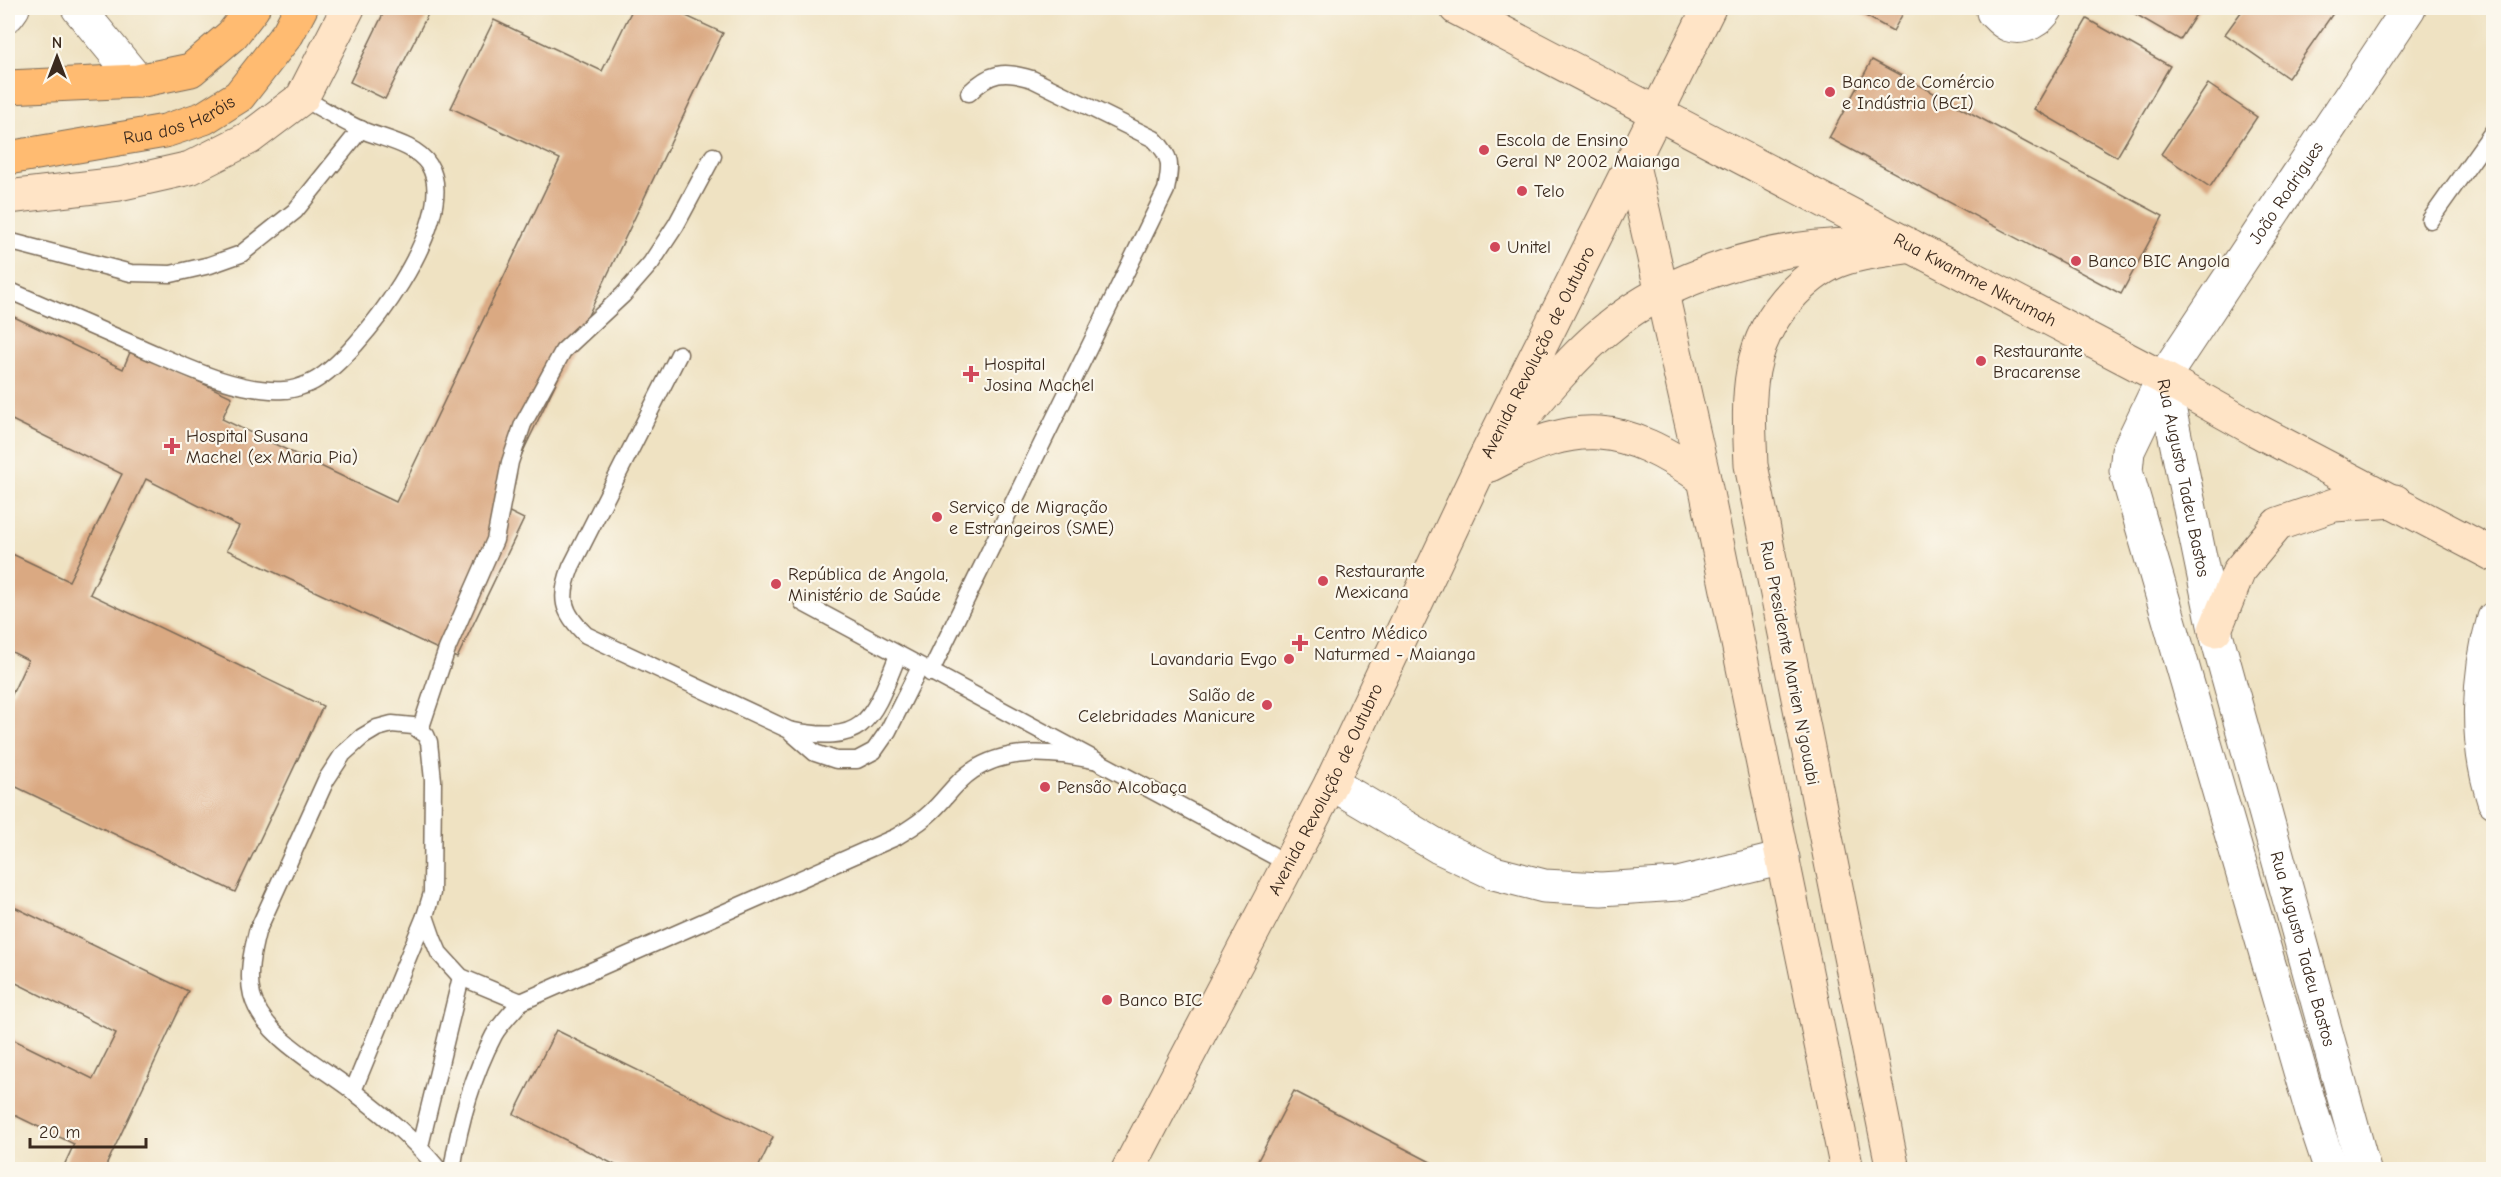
<svg xmlns="http://www.w3.org/2000/svg" width="2501" height="1177" viewBox="0 0 2501 1177" font-family="'Comic Neue',sans-serif">
<rect width="100%" height="100%" fill="#fbf7ec"/>
<filter id="ink" filterUnits="userSpaceOnUse"><feTurbulence type="fractalNoise" baseFrequency=".0167" numOctaves="2"/><feDisplacementMap in="SourceGraphic" scale="12" xChannelSelector="R" yChannelSelector="G"/><feConvolveMatrix kernelMatrix="1 2 1 2 8 2 1 2 1" color-interpolation-filters="sRGB"/></filter>
<filter id="wash" filterUnits="userSpaceOnUse"><feTurbulence type="fractalNoise" baseFrequency=".008" numOctaves="4" result="noise"/><feDisplacementMap in="SourceGraphic" scale="24" xChannelSelector="R" yChannelSelector="G"/><feGaussianBlur stdDeviation="1.35" result="paint"/><feColorMatrix in="noise" values="0 0 0 0 0 0 0 0 0 0 0 0 0 0 0 0 0 1.4 0 .05"/><feComposite in="paint" operator="in"/></filter>
<g filter="url(#wash)">
<rect width="100%" height="100%" fill="#efe2c2"/>
<g id="blocks">
<g fill="#daa982">
<polygon points="386,8 431,8 385,99 350,82"/>
<polygon points="633,8 669,8 723,33 497,506 524,519 457,658 227,550 239,526 146,479 90,594 323,706 235,892 8,783 8,703 28,660 8,650 8,552 69,581 122,474 8,418 8,314 123,369 131,350 232,397 222,419 396,502 560,159 451,108 494,20 602,71"/>
<polygon points="1851,8 1906,8 1893,31"/>
<polygon points="2125,8 2200,8 2180,40"/>
<polygon points="2244,8 2328,8 2334,12 2288,78 2225,34"/>
<polygon points="2087,19 2170,66 2117,157 2034,109"/>
<polygon points="1872,60 2163,216 2121,294 1829,138"/>
<polygon points="2208,84 2257,117 2210,187 2161,154"/>
<polygon points="8,904 188,991 104,1170 62,1170 74,1144 8,1112 8,1037 93,1079 116,1033 8,979"/>
<polygon points="556,1030 773,1137 757,1170 625,1170 514,1114"/>
<polygon points="1294,1091 1446,1170 1253,1170"/>
</g>
</g>
</g>
<g filter="url(#ink)">
<use href="#blocks" fill-opacity="0" stroke="#7a6a57" stroke-width="1.5"/>
<g fill="none" stroke-linecap="round" stroke-linejoin="round">
<defs>
<g id="lane">
<polyline points="2430,220 2494,130"/>
<polyline points="8,241 131,273 171,274 210,265 241,254 295,211 361,129"/>
<path d="M8 290C51 309 94 327 137 346 180 364 236 393 284 390 292 390 307 385 314 381 360 355 462 218 429 165 416 144 383 139 362 130 341 121 322 108 302 98"/>
<path d="M679 354 571 567C559 598 562 612 586 635L789 730C866 746 872 720 898 655"/>
<polyline points="803,603 1289,864"/>
<path d="M930 673 1166 190C1171 165 1172 157 1154 139L1032 79C1004 70 990 72 969 93"/>
<polyline points="420,730 447,649 495,540 510,462 523,424 563,351 623,295 651,263 676,225 713,156"/>
<polyline points="792,733 815,753 836,760 857,760 874,751 888,731 920,667"/>
<polyline points="353,1091 425,916"/>
<polyline points="420,1146 461,977"/>
<path d="M439 1170C415 1140 385 1116 354 1092 322 1066 263 1038 252 995 247 975 252 952 257 932L326 780 343 754 362 737 377 728 392 724 413 726 426 735 429 742 433 780 432 893 425 916 433 939 439 953 461 977 521 1002"/>
<path d="M452 1170C459 1125 473 1075 494 1035 501 1023 512 1012 521 1002L896 837C907 830 920 823 930 813 945 800 955 782 972 771 1007 747 1055 752 1093 760"/>
</g>
<g id="street">
<polyline points="78,8 138,81"/>
<path d="M1993 8V12C1997 16 2003 23 2009 25 2024 30 2040 20 2047 8"/>
<polyline points="8,15 13,8"/>
<path id="s1" d="M2163 378 2215 630 2364 1170"/>
<path d="M2494 618C2477 676 2475 744 2494 801"/>
<polyline points="1331,783 1439,847 1494,873 1544,886 1601,889 1678,884 1783,858"/>
<path id="s2" d="M2331 1170 2313 1116 2126 471 2128 451 2163 378 2409 8"/>
</g>
<g id="secondary">
<path id="s3" d="M1456 8 2163 378 2256 430 2494 555"/>
<polyline points="1632,161 1704,479 1847,1170"/>
<polyline points="8,197 119,184 190,168 249,138 302,98 348,8"/>
<path d="M1511 432C1539 398 1574 355 1608 328 1671 275 1774 245 1856 245"/>
<path d="M1490 465C1579 418 1622 422 1704 479"/>
<polyline points="2215,630 2239,571 2278,524 2334,505 2395,501"/>
<path id="s4" d="M1128 1170 1331 783 1478 472 1709 8"/>
<path d="M1893 1170 1751 465C1748 398 1744 344 1794 292 1808 278 1824 265 1843 259 1865 252 1889 250 1911 246"/>
</g>
<g id="primary">
<polyline points="8,87 138,81 191,70 232,35 253,8"/>
<path id="s5" d="M8 158 165 131 204 118 239 96 288 33 301 8"/>
</g>
</defs>
<use href="#lane" stroke="#7a6a57" stroke-width="19"/>
<use href="#street" stroke="#7a6a57" stroke-width="35"/>
<use href="#secondary" stroke="#7a6a57" stroke-width="35"/>
<use href="#primary" stroke="#7a6a57" stroke-width="35"/>
<use href="#lane" stroke="#fff" stroke-width="16"/>
<use href="#street" stroke="#fff" stroke-width="33"/>
<use href="#secondary" stroke="#ffe4c6" stroke-width="33"/>
<use href="#primary" stroke="#ffbb71" stroke-width="33"/>
</g>
</g>
<g fill="#d1495b" stroke="#fbf7ec" stroke-width="2">
<circle cx="1830" cy="92" r="6"/>
<circle cx="1484" cy="150" r="6"/>
<circle cx="1522" cy="191" r="6"/>
<circle cx="1495" cy="247" r="6"/>
<circle cx="2076" cy="261" r="6"/>
<circle cx="1981" cy="361" r="6"/>
<path d="M968 365h6v6h6v6h-6v6h-6v-6h-6v-6h6z"/>
<path d="M169 437h6v6h6v6h-6v6h-6v-6h-6v-6h6z"/>
<circle cx="937" cy="517" r="6"/>
<circle cx="1323" cy="581" r="6"/>
<circle cx="776" cy="584" r="6"/>
<path d="M1297 634h6v6h6v6h-6v6h-6v-6h-6v-6h6z"/>
<circle cx="1289" cy="659" r="6"/>
<circle cx="1267" cy="705" r="6"/>
<circle cx="1045" cy="787" r="6"/>
<circle cx="1107" cy="1000" r="6"/>
</g>
<g text-anchor="middle" stroke-width="4.5" stroke-linejoin="round" paint-order="stroke">
<g font-size="18" fill="#3b2a1e" stroke="#fbf7ec" text-anchor="start">
<text x="1842" y="88">Banco de Comércio<tspan x="1842" dy="21">e Indústria (BCI)</tspan></text>
<text x="1496" y="146">Escola de Ensino<tspan x="1496" dy="21">Geral Nº 2002 Maianga</tspan></text>
<text x="1534" y="197">Telo</text>
<text x="1507" y="253">Unitel</text>
<text x="2088" y="267">Banco BIC Angola</text>
<text x="1993" y="357">Restaurante<tspan x="1993" dy="21">Bracarense</tspan></text>
<text x="984" y="370">Hospital<tspan x="984" dy="21">Josina Machel</tspan></text>
<text x="186" y="442">Hospital Susana<tspan x="186" dy="21">Machel (ex Maria Pia)</tspan></text>
<text x="949" y="513">Serviço de Migração<tspan x="949" dy="21">e Estrangeiros (SME)</tspan></text>
<text x="1335" y="577">Restaurante<tspan x="1335" dy="21">Mexicana</tspan></text>
<text x="788" y="580">República de Angola,<tspan x="788" dy="21">Ministério de Saúde</tspan></text>
<text x="1314" y="639">Centro Médico<tspan x="1314" dy="21">Naturmed - Maianga</tspan></text>
<text x="1277" y="665" text-anchor="end">Lavandaria Evgo</text>
<text x="1255" y="701" text-anchor="end">Salão de<tspan x="1255" dy="21">Celebridades Manicure</tspan></text>
<text x="1057" y="793">Pensão Alcobaça</text>
<text x="1119" y="1006">Banco BIC</text>
</g>
<g font-size="18" fill="#3b2a1e" stroke="#fbf7ec">
<text dy="6" stroke="none"><textPath href="#s5" startOffset="176">Rua dos Heróis</textPath></text>
<text dy="6" stroke="none"><textPath href="#s2" startOffset="1052">João Rodrigues</textPath></text>
<text dy="6" stroke="none"><textPath href="#s3" startOffset="586">Rua Kwamme Nkrumah</textPath></text>
<text dy="6" stroke="none"><textPath href="#s4" startOffset="915">Avenida Revolução de Outubro</textPath></text>
<text dy="6" stroke="none"><textPath href="#s1" startOffset="102">Rua Augusto Tadeu Bastos</textPath></text>
<text transform="translate(1790 663) rotate(79)" y="6">Rua Presidente Marien N'gouabi</text>
<text dy="6" stroke="none"><textPath href="#s4" startOffset="429">Avenida Revolução de Outubro</textPath></text>
<text dy="6" stroke="none"><textPath href="#s1" startOffset="588">Rua Augusto Tadeu Bastos</textPath></text>
</g>
</g>
<rect width="2501" height="1177" fill="none" stroke="#fbf7ec" stroke-width="30"/>
<g transform="translate(57 57)" stroke="#fbf7ec" stroke-width="4.5" paint-order="stroke">
<path d="M0-4.5L10 22L0 15L-10 22Z" fill="#3b2a1e"/>
<text y="-9" font-size="16" font-weight="bold" text-anchor="middle" fill="#3b2a1e">N</text>
</g>
<path d="M30 1138v9h116v-9" fill="none" stroke="#3b2a1e" stroke-width="3"/>
<text x="39" y="1138" font-size="18" fill="#3b2a1e" stroke="#fbf7ec" stroke-width="4.5" paint-order="stroke">20 m</text>
</svg>
